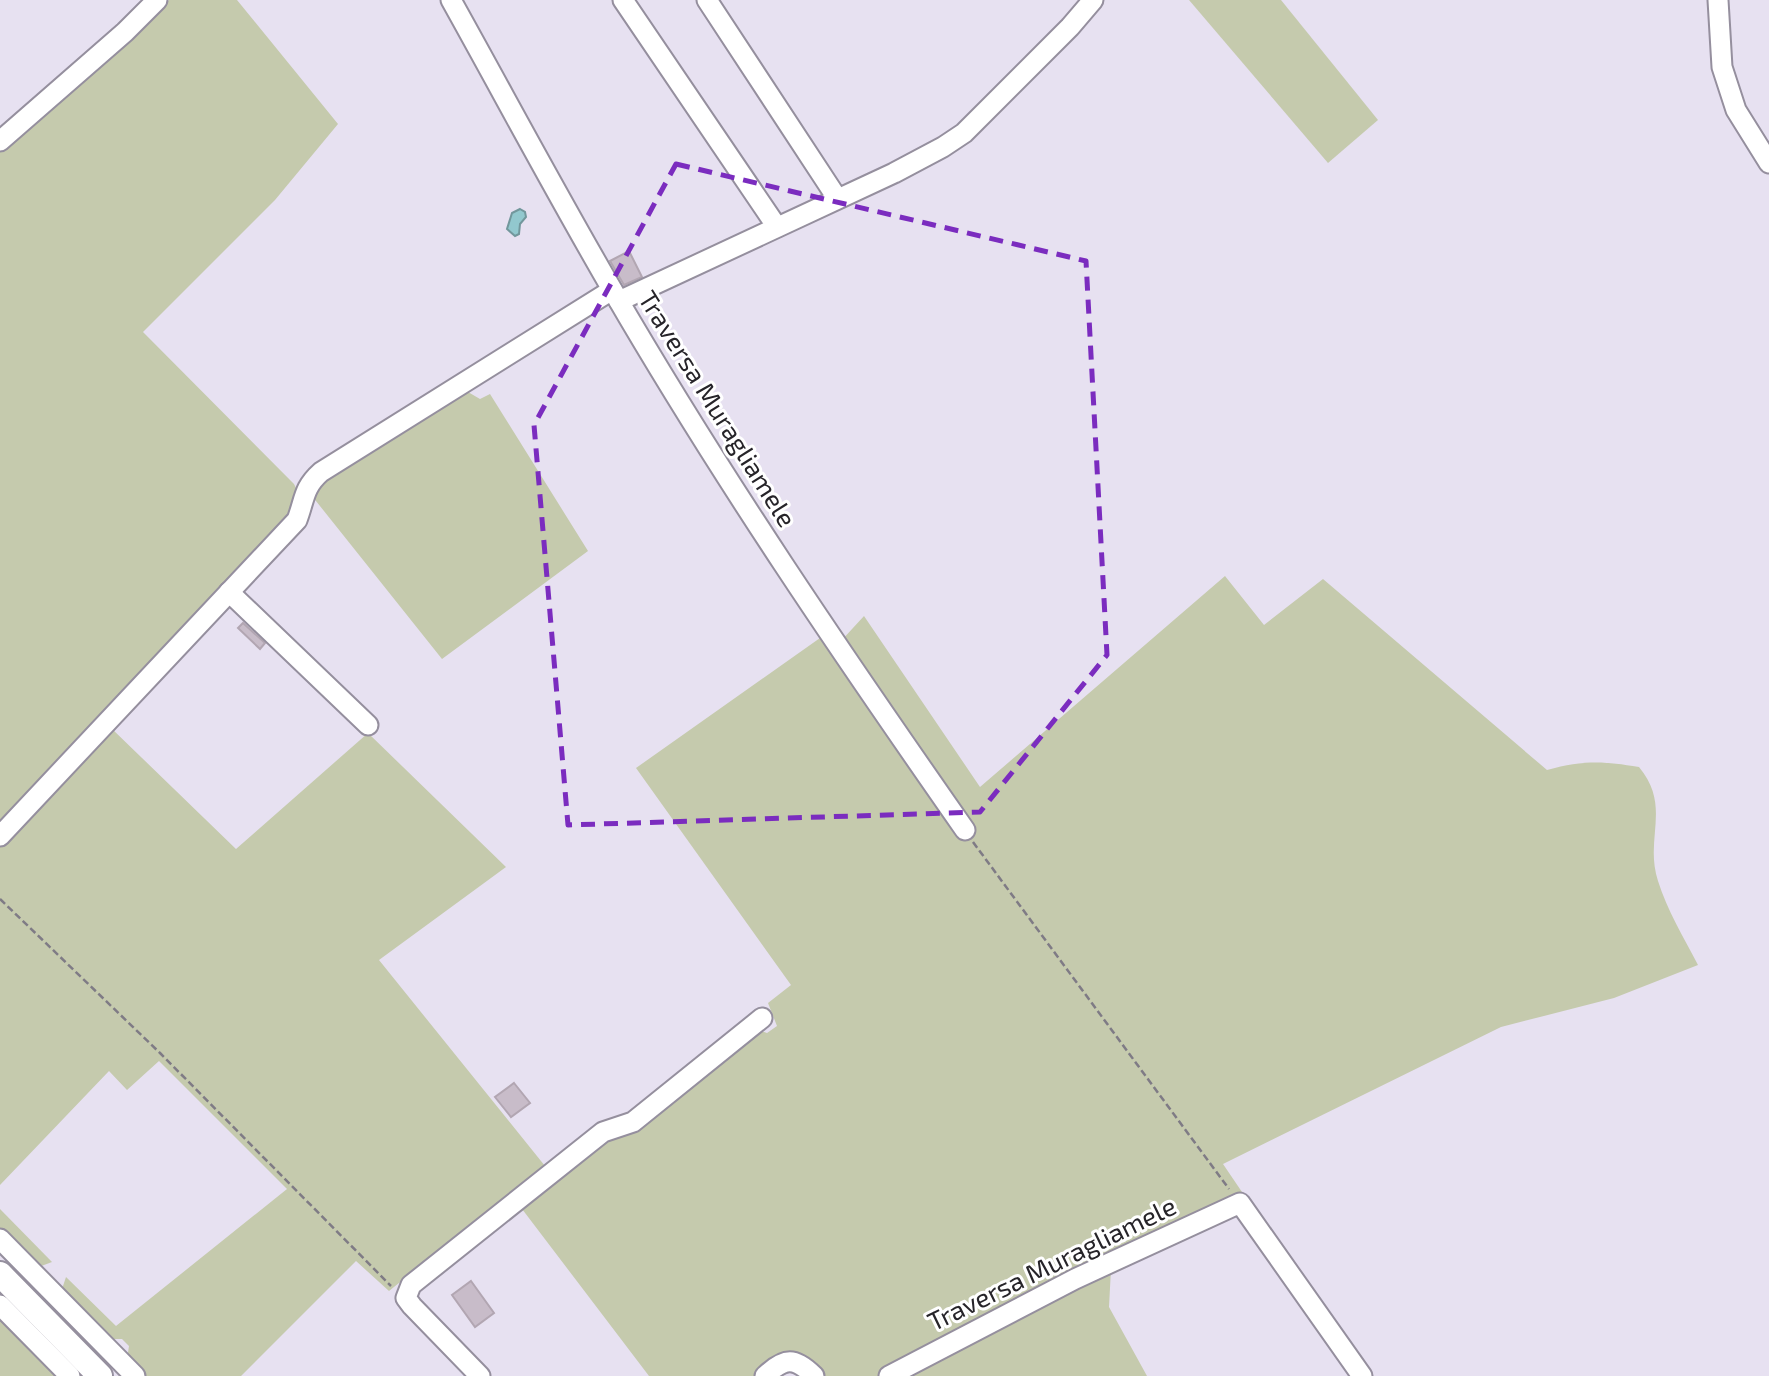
<svg xmlns="http://www.w3.org/2000/svg" width="1769" height="1376" viewBox="0 0 1769 1376" font-family="'Exo 2',sans-serif">
<rect width="100%" height="100%" fill="#e7e1f1"/>
<g fill="#c5caad">
<polygon points="169,0 237,0 338,124 275,200 143,332 294,484 299,494 295,511 0,831 0,146 127,40"/>
<polygon points="1189,0 1281,0 1378,120 1328,163"/>
<polygon points="460,392 468,392 480,399 490,394 588,551 442,659 312,496 316,486"/>
<path d="M1225 576 1264 625 1323 579 1547 770C1583 760 1603 761 1639 767 1672 807 1644 838 1658 881 1667 910 1684 938 1698 965L1614 998 1501 1027 1223 1164 1242 1192 1231 1202 968 1327 879 1376H820L804 1361 758 1376H649L519 1205 756 1029 767 1033 777 1026 768 1003 791 985 636 768 820 638 964 841 973 835 841 641 864 616 980 787Z"/>
<polygon points="110,727 236,849 368,733 506,867 379,960 545,1166 389,1291 356,1261 241,1376 144,1376 127,1359 129,1346 122,1339 107,1339 61,1292 66,1277 116,1326 287,1189 159,1061 127,1090 109,1071 0,1185 0,843"/>
<polygon points="0,1209 52,1262 36,1268 0,1231"/>
<polygon points="1111,1269 1109,1307 1147,1376 907,1376"/>
<polygon points="0,1317 57,1376 0,1376"/>
</g>
<polygon fill="#92c8ce" stroke="#72979c" stroke-width="2" points="520,209 525,212 526,217 520,224 519,234 515,236 507,229 512,213"/>
<g fill="#c8bcc9" stroke="#b2a6b2" stroke-width="2">
<polygon points="629,251 642,277 624,285 610,261"/>
<polygon points="243,623 265,643 260,649 238,628"/>
<polygon points="514,1083 530,1103 511,1117 495,1097"/>
<polygon points="471,1281 494,1313 475,1327 452,1295"/>
</g>
<g fill="none" stroke-linecap="round" stroke-linejoin="round">
<defs>
<g id="minor">
<path d="M451 0C505 97 557 195 613 291 721 477 842 654 965 830"/>
<polyline points="623,0 777,227"/>
<polyline points="707,0 837,198"/>
<polyline points="1718,0 1722,67 1736,110 1769,163"/>
<polyline points="0,141 125,32 157,0"/>
<polyline points="619,301 894,173 943,147 964,133 1070,27 1093,0"/>
<polyline points="229,592 368,725"/>
<path d="M0 836 297 520C305 499 303 488 321 472L612 290"/>
<polyline points="0,1239 135,1376"/>
<polyline points="0,1305 70,1376"/>
<polyline points="480,1376 412,1306 406,1298 411,1285 603,1132 633,1122 762,1018"/>
<path d="M765 1376C785 1357 795 1357 814 1376"/>
<polyline points="889,1376 1075,1279 1240,1203 1362,1376"/>
</g>
<polyline id="major" points="0,1274 100,1376"/>
</defs>
<use href="#minor" stroke="#958f9e" stroke-width="23"/>
<use href="#major" stroke="#958f9e" stroke-width="28"/>
<g stroke="#7f7b85" stroke-width="2.5" stroke-dasharray="7 3.5" stroke-linecap="butt">
<polyline points="973,842 1229,1189"/>
<polyline points="0,899 160,1053 391,1286"/>
</g>
<use href="#minor" stroke="#fff" stroke-width="19"/>
<use href="#major" stroke="#fff" stroke-width="24"/>
</g>
<path fill="none" stroke="#7b2cbf" stroke-width="5" stroke-dasharray="14 9" stroke-linejoin="round" d="M676 164 1086 261 1107 655 980 812 568 825 534 425Z"/>
<g text-anchor="middle" stroke-width="6" stroke-linejoin="round" paint-order="stroke">
<g font-size="26" fill="#262429" stroke="#fff">
<text transform="translate(717 409) rotate(58)" y="9">Traversa Muragliamele</text>
<text transform="translate(1052 1264) rotate(-26)" y="9">Traversa Muragliamele</text>
</g>
</g>
</svg>
